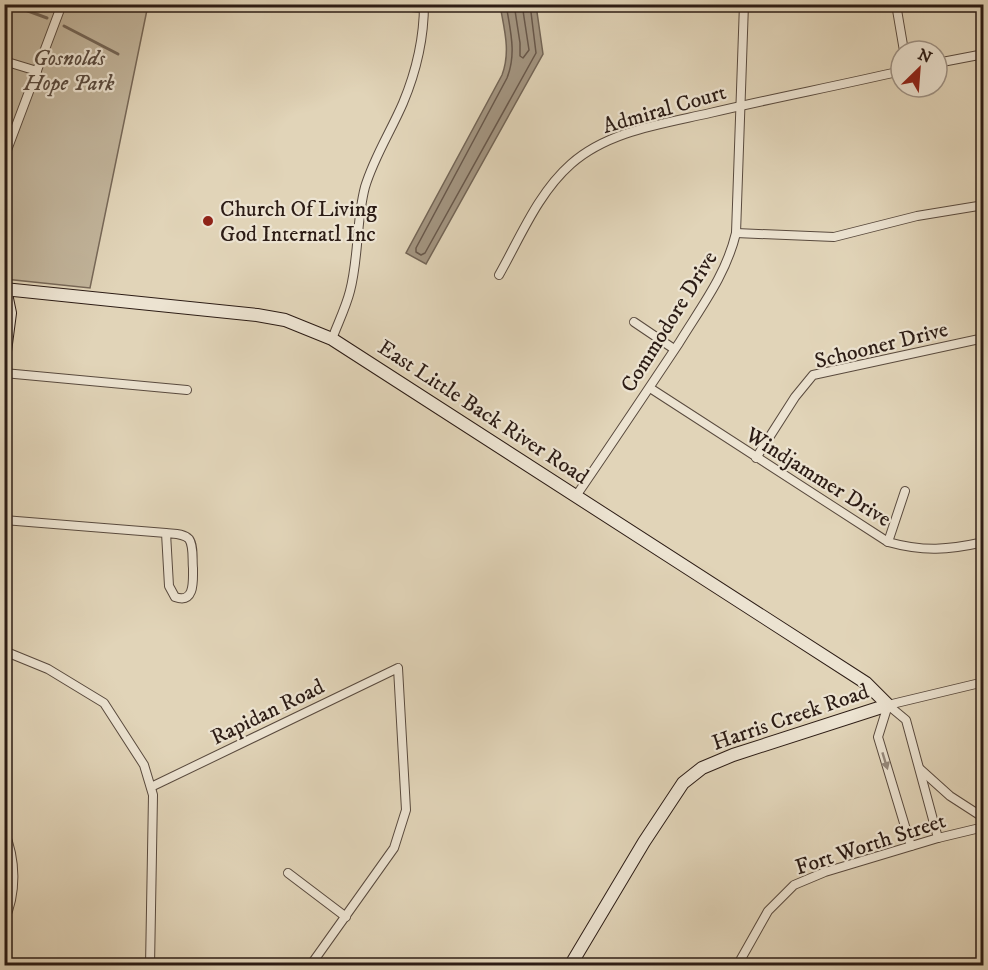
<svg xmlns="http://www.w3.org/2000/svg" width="988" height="970" viewBox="0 0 988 970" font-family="'IM FELL DW Pica',serif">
<rect width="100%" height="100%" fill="#e1d4b8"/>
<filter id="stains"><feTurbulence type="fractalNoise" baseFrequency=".00333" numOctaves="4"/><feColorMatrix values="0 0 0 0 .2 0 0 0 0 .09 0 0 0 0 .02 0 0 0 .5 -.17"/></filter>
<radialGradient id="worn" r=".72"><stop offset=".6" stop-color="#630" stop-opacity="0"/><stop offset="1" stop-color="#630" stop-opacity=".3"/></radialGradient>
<polygon fill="#c2b59c" stroke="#776858" stroke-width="1.5" points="4,5 148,5 90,288 5,279"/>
<path fill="#a39581" stroke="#736556" stroke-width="1.5" d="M500 5H536L543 54 426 264 406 253 502 75C511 51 504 29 500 5Z"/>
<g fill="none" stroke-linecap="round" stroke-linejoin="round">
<g stroke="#68584b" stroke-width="1.5">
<path d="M506 4C510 30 517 53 507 78L416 248V252L421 255 425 253 536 53 530 4"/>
<polyline points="514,4 520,43 520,56 523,58 529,50 522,4"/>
</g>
<g stroke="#736556" stroke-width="3">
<polyline points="9,4 47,18"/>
<polyline points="64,26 118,54"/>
<polyline points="4,125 8,126"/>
</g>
<defs>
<g id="street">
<polyline points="374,4 424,8"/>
<polyline points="896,4 904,51"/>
<polyline points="4,61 37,71"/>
<polyline points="937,63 984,54"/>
<polyline points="4,158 62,4"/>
<polyline points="736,233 834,237 917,216 984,205"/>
<path d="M499 275C520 238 538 193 571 164 608 131 662 124 710 113 773 98 837 86 901 71"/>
<polyline points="634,322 674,349"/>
<path d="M332 339C338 323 346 307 350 291 359 257 356 221 365 187 374 157 391 131 403 103 416 72 424 38 424 4"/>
<polyline points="4,373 187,390"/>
<path d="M650 388 888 542C924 552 948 550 984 542"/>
<polyline points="756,458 795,397 813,375 984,338"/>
<path d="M576 496C611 445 645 394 679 343 701 307 726 275 736 233L744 4"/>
<path d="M4 520 166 533C173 534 183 533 189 539 194 546 192 560 193 568 193 581 195 604 175 597L169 586 166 533"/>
<polyline points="888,542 905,491"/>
<polyline points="4,651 48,669 104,703 144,765 153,795 150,966"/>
<polyline points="888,705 878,737 911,846"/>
<polyline points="888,705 906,720 938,838"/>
<polyline points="888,705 984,682"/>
<polyline points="920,769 950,796 984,818"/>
<polyline points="151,787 398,668 406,810 394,848 310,966"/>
<path d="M4 831C16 859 17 893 4 921"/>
<polyline points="288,873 346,917"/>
<polyline points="737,966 768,911 794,885 825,872 938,838 984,827"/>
</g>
<g id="secondary">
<polyline points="4,289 257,315 285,320 332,339 866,683 888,705 733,755 702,768 683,783 644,842 570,966"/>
<polyline points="4,359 10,313 5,289"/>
</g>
</defs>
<use href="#street" stroke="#594a3e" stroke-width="10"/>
<use href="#secondary" stroke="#2c1c15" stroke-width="14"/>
<use href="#street" stroke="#ece3d1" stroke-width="8"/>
<use href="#secondary" stroke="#ece3d1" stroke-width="12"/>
</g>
<defs><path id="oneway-solid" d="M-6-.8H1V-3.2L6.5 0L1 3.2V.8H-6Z" transform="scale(1.5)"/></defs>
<use fill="#96897c" href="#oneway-solid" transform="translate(885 761) rotate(73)"/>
<circle fill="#8f2418" stroke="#ece3d1" stroke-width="2" cx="208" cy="221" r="6"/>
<g text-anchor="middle" stroke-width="4.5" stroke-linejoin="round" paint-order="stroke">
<g font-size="22" font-style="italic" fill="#594a3e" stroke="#ece3d1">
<text x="69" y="65">Gosnolds<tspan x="69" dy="25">Hope Park</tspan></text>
</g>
<g font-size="22" fill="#2c1c15" stroke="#ece3d1">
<text transform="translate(664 108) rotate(-16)" y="8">Admiral Court</text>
<text transform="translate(668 321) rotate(-58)" y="8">Commodore Drive</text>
<text transform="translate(881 344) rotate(-14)" y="8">Schooner Drive</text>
<text transform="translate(484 411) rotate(33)" y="8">East Little Back River Road</text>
<text transform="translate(819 476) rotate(32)" y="8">Windjammer Drive</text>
<text transform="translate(267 711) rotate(-26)" y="8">Rapidan Road</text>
<text transform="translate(790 716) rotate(-19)" y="8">Harris Creek Road</text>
<text transform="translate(870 843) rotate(-18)" y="8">Fort Worth Street</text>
</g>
<g font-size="22" fill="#2c1c15" stroke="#ece3d1" text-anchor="start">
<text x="220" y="216">Church Of Living<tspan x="220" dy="25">God Internatl Inc</tspan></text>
</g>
</g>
<rect width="988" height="970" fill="none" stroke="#e1d4b8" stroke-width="24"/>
<rect x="6" y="6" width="976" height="958" fill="none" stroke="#2c1c15" stroke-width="3"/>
<rect x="12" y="12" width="964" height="946" fill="none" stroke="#2c1c15" stroke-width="1.5"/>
<g transform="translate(919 69) rotate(25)"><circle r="28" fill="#ece3d1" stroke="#9f9386" stroke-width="1.5"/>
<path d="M0-4.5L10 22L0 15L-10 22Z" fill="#8f2418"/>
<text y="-9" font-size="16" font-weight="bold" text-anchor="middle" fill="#2c1c15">N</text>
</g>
<rect width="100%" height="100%" filter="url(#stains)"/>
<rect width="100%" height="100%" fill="url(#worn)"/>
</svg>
